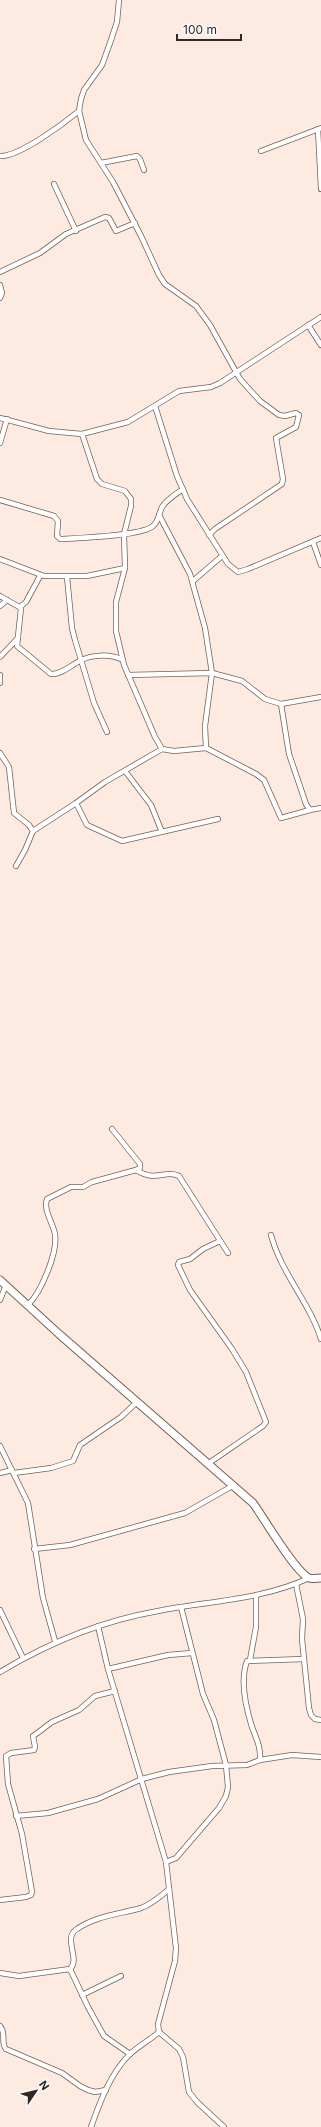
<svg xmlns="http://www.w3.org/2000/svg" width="321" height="2127" viewBox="0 0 321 2127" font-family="Inter,sans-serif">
<rect width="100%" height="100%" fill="#fdeae0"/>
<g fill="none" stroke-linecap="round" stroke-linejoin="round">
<defs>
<g id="minor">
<polyline points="119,0 117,22 110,43 102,65 84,90 81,99 79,111 86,140 113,182 141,236 159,275 165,284 196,306 210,325 240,379 260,401 279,415 285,416 296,413 299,415 296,427 276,438 283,479 282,484 215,529 209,535"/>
<polyline points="318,129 321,189"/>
<polyline points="261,151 321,128"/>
<path d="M0 156C19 157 63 124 79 111"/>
<polyline points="101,163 137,156 140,159 144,170"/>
<polyline points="54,184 76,231"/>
<polyline points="0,272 40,253 66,234 105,217 109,218 116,231 135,223"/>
<polyline points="0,285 2,293 0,298"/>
<polyline points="308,325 321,345"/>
<polyline points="155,406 177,476 187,499 228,564 238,572 248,569 321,538"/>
<polyline points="0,418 49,431 82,434 97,479 102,484 125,491 131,499 131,506 124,534 125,568 116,602 116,631 124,665 155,737 162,749 174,751 206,748 256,774 264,780 281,818 310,810"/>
<polyline points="82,434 128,422 179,391 211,387 220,383 321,317"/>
<polyline points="0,443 7,419"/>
<path d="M0 500 54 516 58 521 57 536 60 539C78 538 142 536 153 526 159 521 159 513 162 507 167 499 176 494 183 489"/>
<polyline points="159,515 190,574 205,628 212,673 205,726 206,748"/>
<polyline points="313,542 321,565"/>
<polyline points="0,559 44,576 87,576 125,568"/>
<polyline points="67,577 72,628 75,640 94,703 107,732"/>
<polyline points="193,581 222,556"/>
<path d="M0 596 21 608 17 646 51 674C61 675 71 665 80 661 92 654 111 654 123 660"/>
<polyline points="0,606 7,600"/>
<polyline points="20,607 26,602 40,576"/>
<polyline points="0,657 18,638"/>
<polyline points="0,675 0,683"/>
<polyline points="128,675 212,673 242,681 265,699 281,704 321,697"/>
<polyline points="281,704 289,754 306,804 310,810 321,808"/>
<polyline points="0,753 9,767 14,813 29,825 33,831 25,850 16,866"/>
<polyline points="125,771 151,805 162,832"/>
<polyline points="76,803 87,825 122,841 218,819"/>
<polyline points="33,831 76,803 105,782 162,749"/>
<polyline points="112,1129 140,1164 140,1168 136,1170"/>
<path d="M271 1235C281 1273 310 1303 321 1339"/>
<polyline points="0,1300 6,1285"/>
<path d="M28 1305C41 1292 58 1253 55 1234 53 1223 43 1210 47 1199L71 1187H83L92 1182 136 1170C157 1183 165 1169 179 1176L228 1253"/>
<polyline points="0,1446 28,1503 43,1598 55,1641"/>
<polyline points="209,1463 263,1426 266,1422 246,1372 232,1349 190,1290 178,1265 179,1262 190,1259 203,1249 220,1241"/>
<polyline points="0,1473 12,1470"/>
<polyline points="14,1473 51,1468 73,1461 80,1445 121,1417 137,1402"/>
<polyline points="34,1549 70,1545 185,1513 234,1485"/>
<polyline points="296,1584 303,1619 302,1639 309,1708 311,1715 315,1719 321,1720"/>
<polyline points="0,1610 23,1658"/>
<polyline points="98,1626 108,1669 166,1862 176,1948 175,1961 158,2024 159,2032 179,2049 183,2057 189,2092 197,2102 224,2127"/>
<polyline points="250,1660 256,1627 256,1595"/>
<polyline points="108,1669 168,1655 192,1653"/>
<path d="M0 1672C50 1642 101 1621 158 1611 208 1601 262 1600 309 1578"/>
<path d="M260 1760C261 1747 256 1738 252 1727 246 1708 240 1680 247 1661L304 1659"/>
<polyline points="16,1816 48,1813 98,1799 142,1779 169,1772 212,1766 247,1765 260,1760 292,1755 321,1757"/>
<polyline points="166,1862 176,1858 219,1808 226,1796 228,1787 226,1765 214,1720 203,1694 181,1607"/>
<polyline points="0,1900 26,1897 31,1895 32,1892 22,1834 8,1784 6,1756 11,1753 34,1750 35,1747 33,1736 36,1734 52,1722 79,1710 95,1696 115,1691"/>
<polyline points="70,1969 88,2007 104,2036 130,2054"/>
<path d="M0 1973 19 1976 70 1969C81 1959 62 1938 77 1929 95 1916 120 1914 141 1908 152 1904 161 1896 169 1889"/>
<polyline points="82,1995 121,1976"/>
<path d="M0 2026C7 2034 0 2042 6 2049L62 2073 80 2086 88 2090 95 2092 106 2090"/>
<path d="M91 2127C100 2102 110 2074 129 2055 138 2046 150 2040 159 2032"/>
</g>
<path id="primary" d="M0 1280 59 1334 253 1503C264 1518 295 1572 309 1578 312 1579 317 1578 321 1578"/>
</defs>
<use href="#minor" stroke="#746055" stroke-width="6"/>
<use href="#primary" stroke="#746055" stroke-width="9"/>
<use href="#minor" stroke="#fff" stroke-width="4.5"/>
<use href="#primary" stroke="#fff" stroke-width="7"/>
</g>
<g transform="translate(36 2091) rotate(55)" stroke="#fcfcfc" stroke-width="3" paint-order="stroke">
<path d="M0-3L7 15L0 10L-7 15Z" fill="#312823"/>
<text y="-6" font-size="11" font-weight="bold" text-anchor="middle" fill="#312823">N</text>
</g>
<path d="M177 34v6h64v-6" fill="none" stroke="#312823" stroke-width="2"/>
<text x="183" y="34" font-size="12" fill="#312823" stroke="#fcfcfc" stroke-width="3" paint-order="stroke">100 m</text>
</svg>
